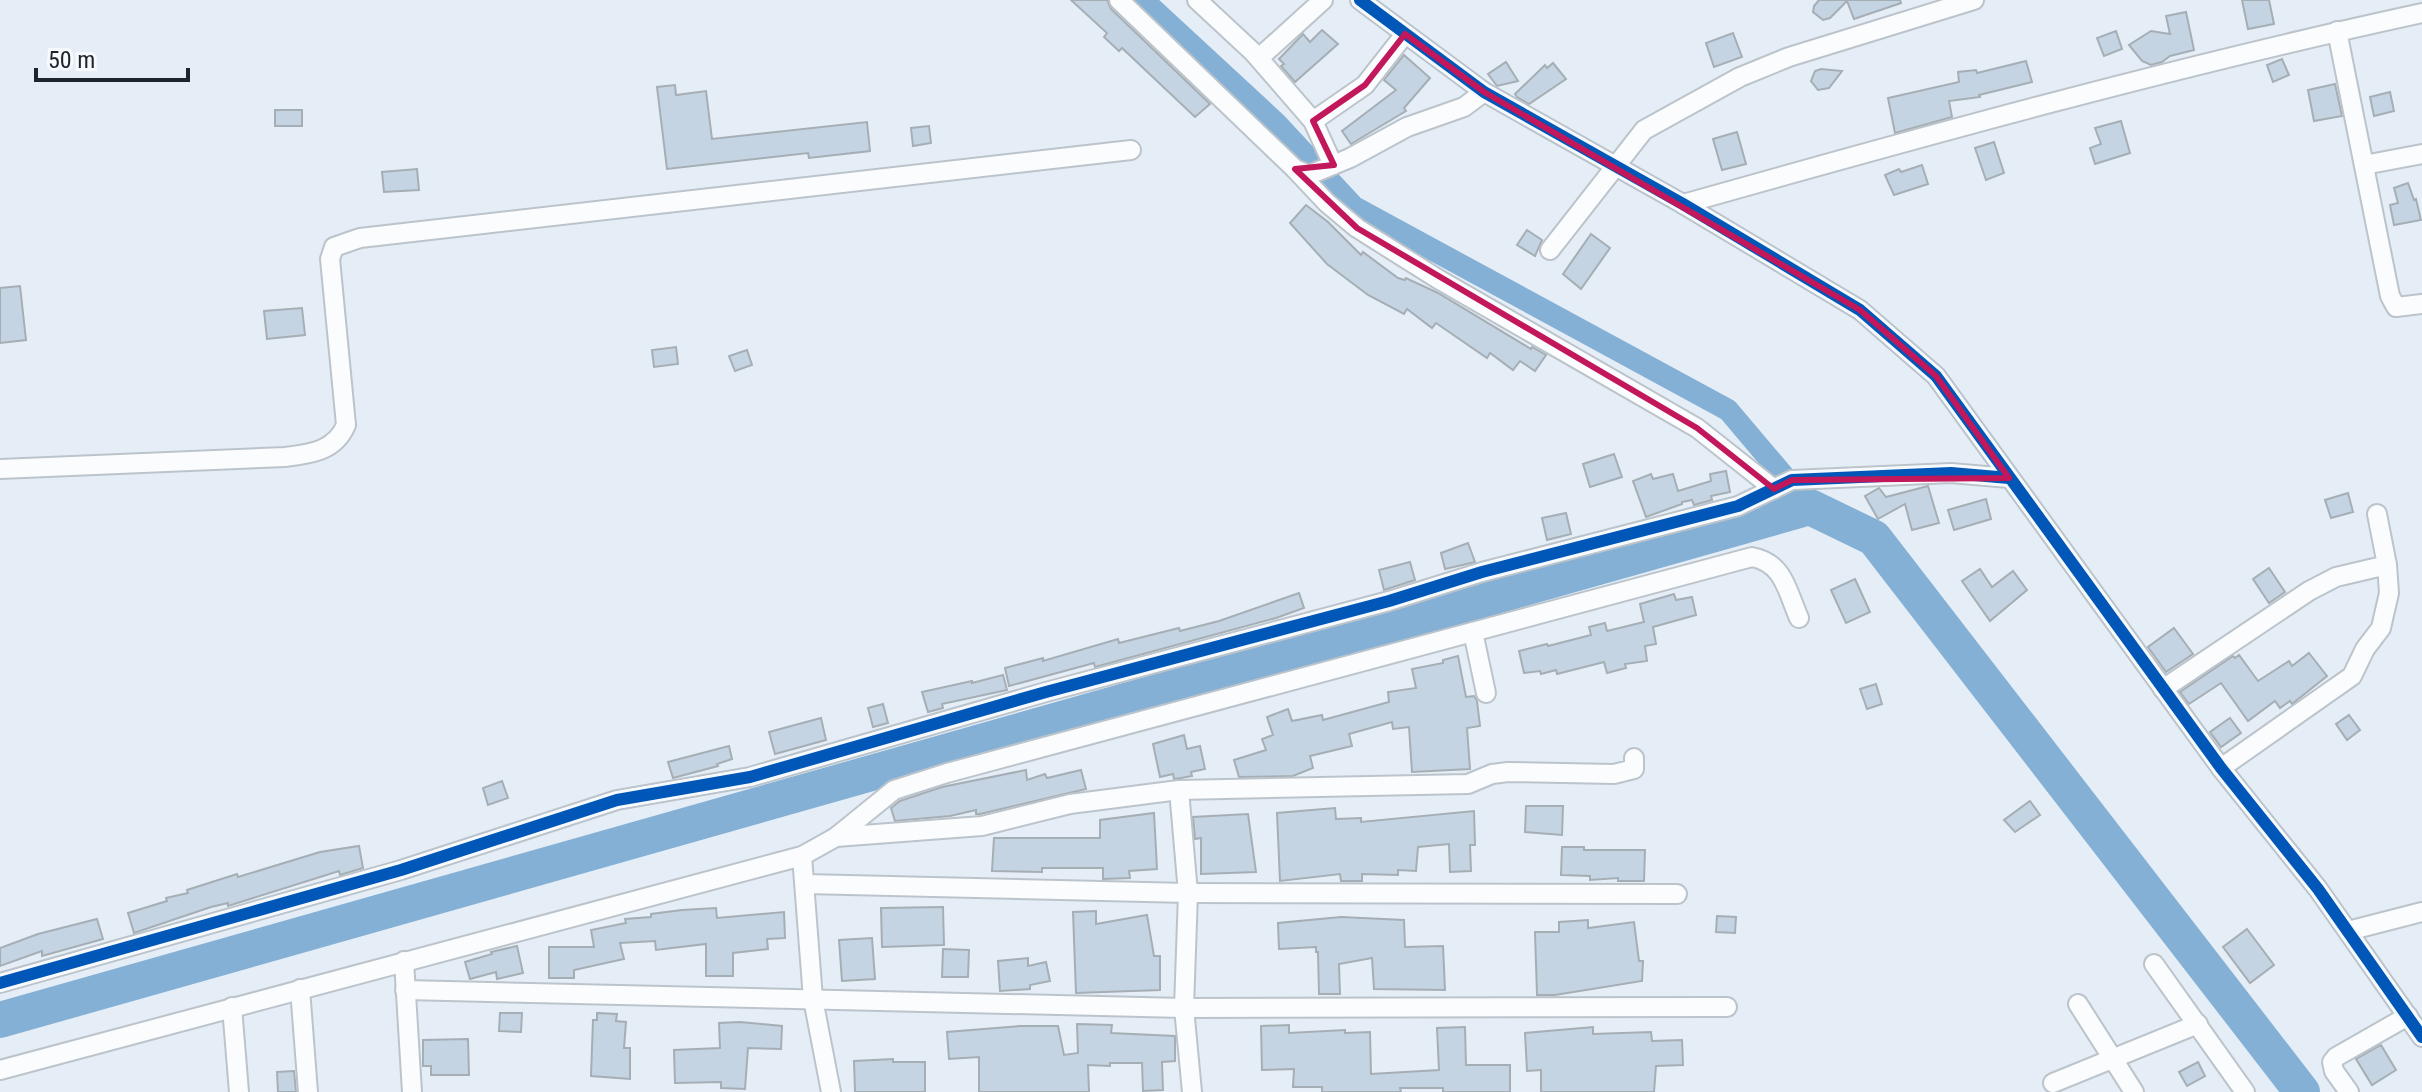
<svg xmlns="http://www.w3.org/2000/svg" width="2422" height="1092" viewBox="0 0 2422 1092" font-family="'Roboto Condensed',sans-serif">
<rect width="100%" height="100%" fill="#e5eef6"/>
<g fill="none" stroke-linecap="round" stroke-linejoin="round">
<polyline stroke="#85b0d6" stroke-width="22" points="1143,0 1276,123 1354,207 1728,410 1810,507"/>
<polyline stroke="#85b0d6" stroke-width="36" points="0,1020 1810,507 1874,538 2302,1092"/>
</g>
<g fill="#c5d4e2" stroke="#a6aeb5" stroke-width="2">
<polygon points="1071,0 1107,0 1111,9 1210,104 1195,117 1122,48 1119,51 1104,37 1107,33"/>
<polygon points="1819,0 1900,0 1901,3 1854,19 1847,1 1830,18 1823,20 1813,12 1814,6"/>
<polygon points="2242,0 2269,0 2274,24 2248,29"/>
<polygon points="2186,12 2194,50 2170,56 2162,62 2151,65 2142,61 2129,45 2151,31 2170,34 2166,16"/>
<polygon points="1322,30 1338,44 1295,82 1281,66 1284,64 1279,59 1303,34 1310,42"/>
<polygon points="2116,31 2122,49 2104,56 2097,38"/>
<polygon points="1733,33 1742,57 1714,67 1706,43"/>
<polygon points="1404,55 1430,78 1404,108 1406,111 1351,144 1342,131 1396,90 1384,80"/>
<polygon points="2282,59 2289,75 2273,82 2267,65"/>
<polygon points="2026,61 2032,82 1979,95 1980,97 1949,101 1952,117 1895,133 1888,98 1959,82 1958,72 1976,70 1977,73"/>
<polygon points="1506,62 1518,81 1497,86 1488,74"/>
<polygon points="1553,63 1566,79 1529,104 1517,97 1515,94 1545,65 1547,68"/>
<polygon points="1821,69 1842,71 1829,88 1818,90 1811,81 1815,71"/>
<polygon points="2335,84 2342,116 2314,121 2308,90"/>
<polygon points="675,85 676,95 706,91 712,139 867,122 870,151 809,158 808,153 667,169 657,87"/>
<polygon points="2390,92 2394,111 2374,116 2370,97"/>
<rect x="275" y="110" width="27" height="16"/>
<polygon points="2121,121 2130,153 2095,164 2090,148 2101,144 2095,128"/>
<polygon points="929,126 931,143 913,146 911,128"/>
<polygon points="1737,132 1746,164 1722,170 1713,139"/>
<polygon points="1994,142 2004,173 1986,180 1975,148"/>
<polygon points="1922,165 1928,184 1894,195 1885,175 1899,169 1901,172"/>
<polygon points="417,169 419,190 384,192 382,172"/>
<polygon points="2408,183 2414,200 2416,199 2421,220 2394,225 2390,205 2398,203 2394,188"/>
<polygon points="1306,205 1328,222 1361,255 1363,252 1398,278 1405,280 1406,278 1438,293 1531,349 1532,347 1546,355 1535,371 1520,361 1513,370 1490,353 1487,358 1436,323 1432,328 1407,309 1404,314 1368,295 1327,264 1290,223"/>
<polygon points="1527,230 1542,240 1535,256 1517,245"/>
<polygon points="1591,234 1610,248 1581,289 1563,274"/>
<polygon points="20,286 26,340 0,343 0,288"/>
<polygon points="302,308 305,335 267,339 264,311"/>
<polygon points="676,347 678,364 654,367 652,350"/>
<polygon points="747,350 752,365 735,371 729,356"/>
<polygon points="1614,454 1622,477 1590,487 1583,464"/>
<polygon points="1726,471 1730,492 1711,496 1712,500 1694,505 1692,500 1682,502 1682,504 1646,517 1633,481 1651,474 1653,479 1673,474 1678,491 1711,481 1710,474"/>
<polygon points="1928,486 1939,523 1912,530 1905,504 1878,519 1865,496 1879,488 1886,497"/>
<polygon points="2348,493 2353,512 2331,518 2325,500"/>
<polygon points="1986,499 1991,519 1954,530 1948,510"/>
<polygon points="1566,513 1571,534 1547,540 1542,518"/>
<polygon points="1468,543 1475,562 1445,569 1441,553"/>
<polygon points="1410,562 1415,580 1384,590 1379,570"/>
<polygon points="2269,568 2285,592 2269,603 2253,579"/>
<polygon points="1980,569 1992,587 2013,571 2027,590 1990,621 1962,581"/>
<polygon points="1855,579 1870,612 1846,623 1831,590"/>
<polygon points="1299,593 1304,608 1276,618 1095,667 1094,663 1009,686 1005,668 1043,658 1043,661 1118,639 1119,643 1179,628 1180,631 1219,621"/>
<polygon points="1674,594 1676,600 1692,597 1696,615 1653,627 1656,644 1645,646 1647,661 1625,664 1626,668 1607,673 1604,662 1557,674 1556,670 1541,674 1540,671 1524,673 1519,651 1547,644 1548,646 1591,635 1589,627 1605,623 1607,631 1644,622 1640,604"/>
<polygon points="2174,628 2193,654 2166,672 2148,647"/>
<polygon points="2309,653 2327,676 2292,704 2290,701 2280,708 2275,701 2248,721 2221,683 2189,704 2180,692 2233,656 2235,658 2239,655 2258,681 2289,661 2292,666"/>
<polygon points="1458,656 1466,697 1474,696 1477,701 1480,726 1467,728 1470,769 1412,772 1409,727 1393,729 1392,722 1349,734 1352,746 1310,756 1313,768 1293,776 1239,777 1234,760 1266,750 1262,739 1273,735 1267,717 1288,709 1292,721 1322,715 1323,720 1389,702 1388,692 1416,688 1412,669 1443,663 1443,660"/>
<polygon points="1003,675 1007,690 942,704 943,708 928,712 922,692 972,681 972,683"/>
<polygon points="1876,684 1882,704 1867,709 1860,689"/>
<polygon points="883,704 888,723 873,727 868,708"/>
<polygon points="2349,715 2360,730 2347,740 2336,724"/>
<polygon points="821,718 826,740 775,754 769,732"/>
<polygon points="2230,718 2241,733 2221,747 2210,732"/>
<polygon points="1184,735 1187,749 1200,746 1205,769 1191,772 1192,776 1181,778 1174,779 1173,774 1160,777 1153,744"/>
<polygon points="729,746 732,759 717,764 718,766 673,778 668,762"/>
<polygon points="1026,770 1027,780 1045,774 1047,778 1081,770 1086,789 980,814 976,814 976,810 950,816 895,821 891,808 900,801 942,787"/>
<polygon points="502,781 508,798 488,805 483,788"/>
<polygon points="2030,801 2040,815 2015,832 2004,820"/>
<polygon points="1526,806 1563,806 1562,835 1525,832"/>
<polygon points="1335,808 1336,819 1361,818 1361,822 1474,811 1475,845 1470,845 1471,871 1450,872 1449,844 1418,847 1416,871 1398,870 1398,875 1362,874 1362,881 1341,881 1340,874 1280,881 1277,813"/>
<polygon points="1154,813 1157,869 1129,871 1130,878 1103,879 1103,868 1042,868 1042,872 992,871 994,838 1100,838 1100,820"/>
<polygon points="1248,814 1256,872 1201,874 1201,838 1195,839 1193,817"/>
<polygon points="359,846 363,868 340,875 339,871 228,906 228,903 211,907 134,933 128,913 167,901 166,898 188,893 187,890 237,874 238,877 320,852"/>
<polygon points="1562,847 1584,847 1584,850 1645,850 1644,881 1618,881 1618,878 1590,880 1590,876 1561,875"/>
<polygon points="943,907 944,945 882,947 881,908"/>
<polygon points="716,908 717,918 784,912 785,938 767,939 768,949 733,953 733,976 706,976 706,944 656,950 655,941 620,943 624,959 574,970 574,978 549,978 549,947 594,947 591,930 626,923 625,919 651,917 651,914 682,910"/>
<polygon points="1096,911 1096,924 1147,915 1154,956 1160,956 1160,990 1076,993 1073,912"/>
<polygon points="1717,916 1736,917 1735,933 1716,932"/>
<polygon points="1341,917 1404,920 1405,947 1443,946 1445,990 1374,989 1372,958 1339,964 1340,994 1319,994 1318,952 1316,952 1316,947 1279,949 1278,923"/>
<polygon points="97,919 103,939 42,956 42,951 0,966 0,948 38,934"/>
<polygon points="1588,920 1588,928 1634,922 1639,961 1643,961 1642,981 1555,995 1537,995 1535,932 1559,932 1559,922"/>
<polygon points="2247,929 2274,965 2250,983 2223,947"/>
<polygon points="872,938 875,979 842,981 839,940"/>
<polygon points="517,946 523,973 497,979 496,972 470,979 465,962 492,954 491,952"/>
<polygon points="943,949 969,950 968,977 942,977"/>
<polygon points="1028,958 1028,966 1046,962 1050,981 1030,985 1030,989 1000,991 998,961"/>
<polygon points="500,1013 522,1013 521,1032 499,1031"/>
<polygon points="597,1013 617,1014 616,1021 626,1022 624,1048 630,1048 630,1079 591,1076 593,1020 597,1020"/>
<polygon points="740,1022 782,1026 781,1049 748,1048 745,1089 721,1088 721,1082 675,1083 674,1050 720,1048 719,1023"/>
<polygon points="1077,1024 1112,1025 1111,1033 1175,1036 1175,1061 1162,1062 1163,1090 1143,1091 1142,1063 1110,1063 1110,1066 1088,1065 1089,1092 979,1092 979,1057 949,1059 947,1032 1020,1026 1058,1026 1064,1055 1078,1053"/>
<polygon points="1289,1025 1289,1033 1345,1030 1345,1033 1370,1032 1371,1074 1439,1070 1437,1028 1465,1027 1466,1065 1510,1065 1510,1092 1443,1092 1443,1088 1400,1088 1401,1092 1322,1092 1322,1087 1293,1087 1294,1069 1262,1070 1261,1026"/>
<polygon points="1593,1027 1593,1034 1651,1032 1652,1041 1682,1040 1683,1065 1656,1066 1654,1092 1541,1092 1541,1070 1527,1071 1525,1033"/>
<polygon points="468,1039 469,1075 431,1075 431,1066 423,1066 423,1040"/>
<polygon points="2381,1045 2396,1070 2372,1085 2356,1059"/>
<polygon points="893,1059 893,1062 925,1062 925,1092 855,1092 854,1061"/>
<polygon points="2198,1062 2205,1076 2187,1086 2179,1072"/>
<polygon points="294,1071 296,1092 278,1092 277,1072"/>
</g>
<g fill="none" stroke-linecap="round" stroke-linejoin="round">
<defs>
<g id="street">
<polyline points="1119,0 1295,169 1309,175 1350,158 1407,127 1464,107 1484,92"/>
<polyline points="1197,0 1254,53 1313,121 1333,165"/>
<polyline points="1360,0 1484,92 1683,204 1860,310 1936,376 2221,768 2318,889 2422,1037"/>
<polyline points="2337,31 2390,296 2396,307 2422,304"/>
<polyline points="1259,58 1323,0"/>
<polyline points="1313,121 1365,85 1405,34"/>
<polyline points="2364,165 2422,154"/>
<polyline points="1295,169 1327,203 1357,228 1438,279 1697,428 1774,489"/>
<path d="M1683 204C1928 135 2173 67 2422 13"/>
<polyline points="1550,250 1644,130 1740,77 1789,57 1974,0"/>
<path d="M0 469 285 457C311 454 335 451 346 425L330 259 334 247 360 238 1131 150"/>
<polyline points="1473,632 1486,693"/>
<polyline points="2163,689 2309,591 2336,577 2387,565"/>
<polyline points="2221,768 2352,676 2365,649 2381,628 2389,593 2387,565 2377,514"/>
<polyline points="1179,790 1188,893 1184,1008 1192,1092"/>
<polyline points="836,837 982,826 1070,804 1179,790 1468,784 1492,774 1508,772 1614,774 1634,769 1634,758"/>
<polyline points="802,856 813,999 831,1092"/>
<polyline points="805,884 1188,893 1677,894"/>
<polyline points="2348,931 2422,912"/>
<polyline points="404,961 412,1092"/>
<polyline points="2154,964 2245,1092"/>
<polyline points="0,983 401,870 617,800 750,777 1046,692 1389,601 1482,572 1738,506 1792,480 1951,473 2009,478"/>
<polyline points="300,989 308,1092"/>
<polyline points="405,990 1184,1008 1727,1007"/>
<polyline points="2078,1004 2134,1092"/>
<polyline points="232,1007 239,1092"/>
<path d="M0 1070 802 856 836 837 894 790 947 773 1752 557C1784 563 1787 591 1799 618"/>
<polyline points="2053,1083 2198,1024"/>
<polyline points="2349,1092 2334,1071 2332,1062 2336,1057 2408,1016"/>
</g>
</defs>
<use href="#street" stroke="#bcc4cb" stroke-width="22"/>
<use href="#street" stroke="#fbfcfe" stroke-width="18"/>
<defs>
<g id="cycleway">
<polyline points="1360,0 1484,92 1683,204 1860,310 1936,376 2221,768 2318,889 2422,1037"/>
<polyline points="0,983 401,870 617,800 750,777 1046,692 1389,601 1482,572 1738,506 1792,480 1951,473 2009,478"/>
</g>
</defs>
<use href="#cycleway" stroke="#f6fafe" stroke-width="17"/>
<use href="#cycleway" stroke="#0057b8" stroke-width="12"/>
</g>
<path fill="none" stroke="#c2185b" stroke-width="6" stroke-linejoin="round" d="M1405 34 1484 92 1860 310 1936 376 2009 478 1792 480 1774 489 1697 428 1357 228 1295 169 1334 165 1313 121 1365 85Z"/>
<path d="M36 68v12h152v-12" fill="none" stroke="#1d242b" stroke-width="4"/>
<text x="48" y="68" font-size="24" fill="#1d242b" stroke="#f6fafe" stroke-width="6" paint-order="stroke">50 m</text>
</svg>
